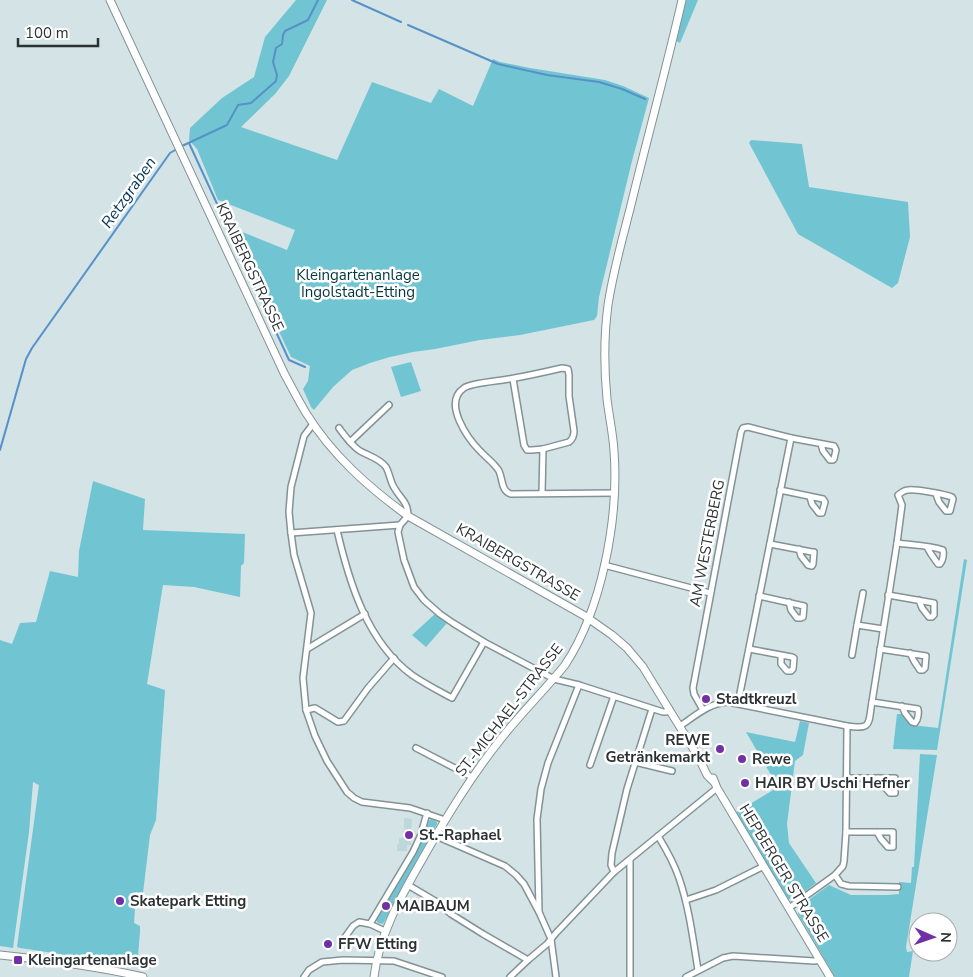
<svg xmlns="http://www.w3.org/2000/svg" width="973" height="977" viewBox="0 0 973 977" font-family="'Nunito Sans',sans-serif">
<rect width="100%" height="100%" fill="#d3e3e6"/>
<polygon fill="#bed7db" points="404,818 412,819 411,831 415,831 415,839 411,839 411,845 407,845 407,851 397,851 397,844 399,844 399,838 403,838 403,831 407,831 407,829 404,829"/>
<g fill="#71c5d3">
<polygon points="296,0 327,0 289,76 275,94 241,127 337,160 372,82 431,103 439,89 473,106 493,59 500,62 530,68 605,80 623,86 649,98 632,161 599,297 597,316 594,320 520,335 480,340 435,349 413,352 390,357 370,363 352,370 333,387 314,410 311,407 303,389 308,381 310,366 291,357 230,227 287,250 295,230 218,200 197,149 189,140 190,128 222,98 254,77 265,37"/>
<polygon points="684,0 698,0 680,43 675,40"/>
<polygon points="751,140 802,144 809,187 908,202 910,237 898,283 892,288 798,234 749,143"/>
<polygon points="411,362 421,391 401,397 391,367"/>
<polygon points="93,481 145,499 143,530 245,534 244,563 241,566 240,597 194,587 163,585 147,684 165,690 156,820 150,835 143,893 136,892 134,923 140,926 140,932 137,968 73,956 20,948 17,947 39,785 33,782 29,832 13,948 0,946 0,640 12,644 20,623 36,622 50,571 78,577 79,551"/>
<polygon points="964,559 967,560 937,750 893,749 897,714 903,714 911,725 938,728"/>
<polygon points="435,614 447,623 426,647 412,635"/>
<polygon points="800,721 809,723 803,755 795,761 787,824 789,843 816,883 795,899 787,899 735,813 778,787 746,732 795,742"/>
<polygon points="920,754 937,755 906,947 907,952 913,951 909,977 835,977 798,914 799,907 829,885 851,895 888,895 899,894 899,882 911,883 912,867 914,867"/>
<path d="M431 819 437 822V824L411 871 383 924 378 923 376 919C389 893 408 871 419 844 423 836 423 824 431 819Z"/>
</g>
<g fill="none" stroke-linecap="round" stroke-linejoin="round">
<g stroke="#5691c8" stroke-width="2">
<polyline points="352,0 401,22"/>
<polyline points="408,25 498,64 547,75 599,82 622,89 645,99"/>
<polyline points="189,143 289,360 305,367"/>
<polyline points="182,146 227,125 238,105 251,103 276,81 277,75 273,62 276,48 282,44 283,35 285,31 308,20 318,0"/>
<polyline points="0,450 26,359 32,348 170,153 177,149"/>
</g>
<defs>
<g id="street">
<polyline points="513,379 524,445 527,450 532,450 543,449 542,493"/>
<polyline points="313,424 304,436 291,487 289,512 291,533 294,555 311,613 303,678 306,710 315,736 327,761 347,792 354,798 362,802 410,808 445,820"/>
<path d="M339 428C345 436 351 445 360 451 369 456 379 458 386 467 390 474 390 482 395 489 401 499 408 502 408 516L400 525 398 532 404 560 414 587 424 600 440 614 453 623 484 642 554 679 579 685 663 712H666L670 710"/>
<polyline points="350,442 389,405"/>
<path d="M543 449 569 442C573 439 574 436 574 431L569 396V375L568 369 562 368C545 372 527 376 509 379 499 381 471 383 464 388 442 403 468 439 481 452 487 458 495 464 499 471 503 480 501 491 511 494L614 493"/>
<polyline points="780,490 823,499 825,502 822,513 819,513 812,504 810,497"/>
<path d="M337 530C349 582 367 642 412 675 425 684 439 691 452 698L484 642"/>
<polyline points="291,533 400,525"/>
<path d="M897 543C912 545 929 545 943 550 944 554 943 561 940 564H938L931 554 927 547"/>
<polyline points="770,544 812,552 814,552 813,564 812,566 808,565 801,556 799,549"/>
<polyline points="604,565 710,593"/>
<polyline points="888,595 934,603 934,615 932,617 929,617 922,608 919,600"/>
<polyline points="759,596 804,606 803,617 801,618 797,618 791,610 789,602"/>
<polyline points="857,625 863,593"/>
<polyline points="307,649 365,614"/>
<polyline points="749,649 792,657 794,658 793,669 791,671 787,671 781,664 781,655"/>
<polyline points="880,649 926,656 925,668 923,670 920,670 914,661 910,653"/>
<polyline points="852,655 857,625 883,629"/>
<path d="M872 702 918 709C919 713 918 720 915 723L912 722 905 713 902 706"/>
<polyline points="738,703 791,438"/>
<polyline points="306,710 315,708 338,722 344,721 368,688 394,658"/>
<polyline points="703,710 694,694 693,688 741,432 743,428 748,427 791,438 834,446 836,450 834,459 833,460 830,460 823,451 821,444"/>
<path d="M680 726C695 716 709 703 728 702L847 726C873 730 868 723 872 702L897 543 902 505 898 495C901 493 904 490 908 490 916 489 944 494 952 497L953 499 950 511H946L939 502 936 494"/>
<polyline points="416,748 472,777"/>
<polyline points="635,762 672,771"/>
<polyline points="590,765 614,696"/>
<polyline points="846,778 895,778 895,793 890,793 883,785 878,778"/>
<polyline points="846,832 893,832 893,847 888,847 881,839 877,832"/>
<polyline points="436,836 505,866 516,875 524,884 539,912 551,939 556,977"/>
<path d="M658 836C666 849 674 863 679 878 689 907 693 939 698 970"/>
<polyline points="630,860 630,977"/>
<polyline points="614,872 611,865 612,853 627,789 652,709"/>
<polyline points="835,875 841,884 849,886 898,887"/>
<polyline points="408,885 435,901 451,914 483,934 528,960"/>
<polyline points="686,900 716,890 764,866"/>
<polyline points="789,908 835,875 843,866 844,861 846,832 847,726"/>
<polyline points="539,912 537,819 541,789 548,763 579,685"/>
<polyline points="385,931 370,924 413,852 420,837 427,813"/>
<polyline points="343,940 353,926 359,922 370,924"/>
<polyline points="304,977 309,970 322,962 343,960 394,961 442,977"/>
<polyline points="510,977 528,960 547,944 556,933 614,872 717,788"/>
<polyline points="686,977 723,958 733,956 814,961 820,960"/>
</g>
<g id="secondary">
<path d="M110 0 284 373C291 386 298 400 306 413 332 455 368 487 408 516L585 616 612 635 627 648 643 667 699 758 707 775 714 782"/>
<polyline points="713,778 717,788 830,977"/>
<path d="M0 955C48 960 96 966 143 977"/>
<path d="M374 977C379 936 399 900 419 865 444 821 469 779 500 740 520 714 544 691 565 665 602 609 619 518 614 451 613 434 609 416 607 399 604 368 604 335 608 305 613 272 622 240 630 209 647 139 666 70 682 0"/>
</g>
</defs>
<use href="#street" stroke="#839395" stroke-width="8"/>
<use href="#secondary" stroke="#839395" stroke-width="9"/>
<use href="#street" stroke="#fff" stroke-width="5"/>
<use href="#secondary" stroke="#fff" stroke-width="7"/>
</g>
<g fill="#7130a5" stroke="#fff" stroke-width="2">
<circle cx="706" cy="699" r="5"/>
<circle cx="720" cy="749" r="5"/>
<circle cx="742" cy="759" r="5"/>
<circle cx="745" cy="783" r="5"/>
<circle cx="409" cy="835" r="5"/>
<circle cx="120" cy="901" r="5"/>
<circle cx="386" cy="906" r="5"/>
<circle cx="328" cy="944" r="5"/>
<rect x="13" y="955" width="10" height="10" rx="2.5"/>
</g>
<g text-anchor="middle" stroke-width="5" stroke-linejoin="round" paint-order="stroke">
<g font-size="15" fill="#2b3233" stroke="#fff">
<text transform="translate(250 267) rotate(65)" y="5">KRAIBERGSTRASSE</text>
<text transform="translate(707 543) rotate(-79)" y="5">AM WESTERBERG</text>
<text transform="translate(518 562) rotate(30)" y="5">KRAIBERGSTRASSE</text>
<text transform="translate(509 710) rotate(-52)" y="5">ST.-MICHAEL-STRASSE</text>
<text transform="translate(784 873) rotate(59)" y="5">HEPBERGER STRASSE</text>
</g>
<g font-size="15" fill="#00363d" stroke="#fff">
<text x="358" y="280">Kleingartenanlage<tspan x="358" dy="17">Ingolstadt-Etting</tspan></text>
</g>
<g font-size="15" font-weight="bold" fill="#2b3233" stroke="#fff" text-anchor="start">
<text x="716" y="704">Stadtkreuzl</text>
<text x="710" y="745" text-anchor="end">REWE<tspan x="710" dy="17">Getränkemarkt</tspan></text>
<text x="752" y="764">Rewe</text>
<text x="755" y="788">HAIR BY Uschi Hefner</text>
<text x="419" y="840">St.-Raphael</text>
<text x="130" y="906">Skatepark Etting</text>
<text x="396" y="911">MAIBAUM</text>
<text x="338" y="949">FFW Etting</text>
<text x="28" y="965">Kleingartenanlage</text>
</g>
<g font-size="16" font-style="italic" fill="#033357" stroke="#fff">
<text transform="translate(128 192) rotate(-55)" y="6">Retzgraben</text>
</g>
</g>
<g transform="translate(933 937) rotate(92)"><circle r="24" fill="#ffffff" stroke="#aaadad"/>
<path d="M0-4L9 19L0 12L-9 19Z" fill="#7130a5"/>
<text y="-8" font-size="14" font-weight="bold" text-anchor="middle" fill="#2b3233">N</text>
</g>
<path d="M18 38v8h80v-8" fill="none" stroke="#2b3233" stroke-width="2.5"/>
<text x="25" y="38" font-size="15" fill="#2b3233" stroke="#ffffff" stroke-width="4" paint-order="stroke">100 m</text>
</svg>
